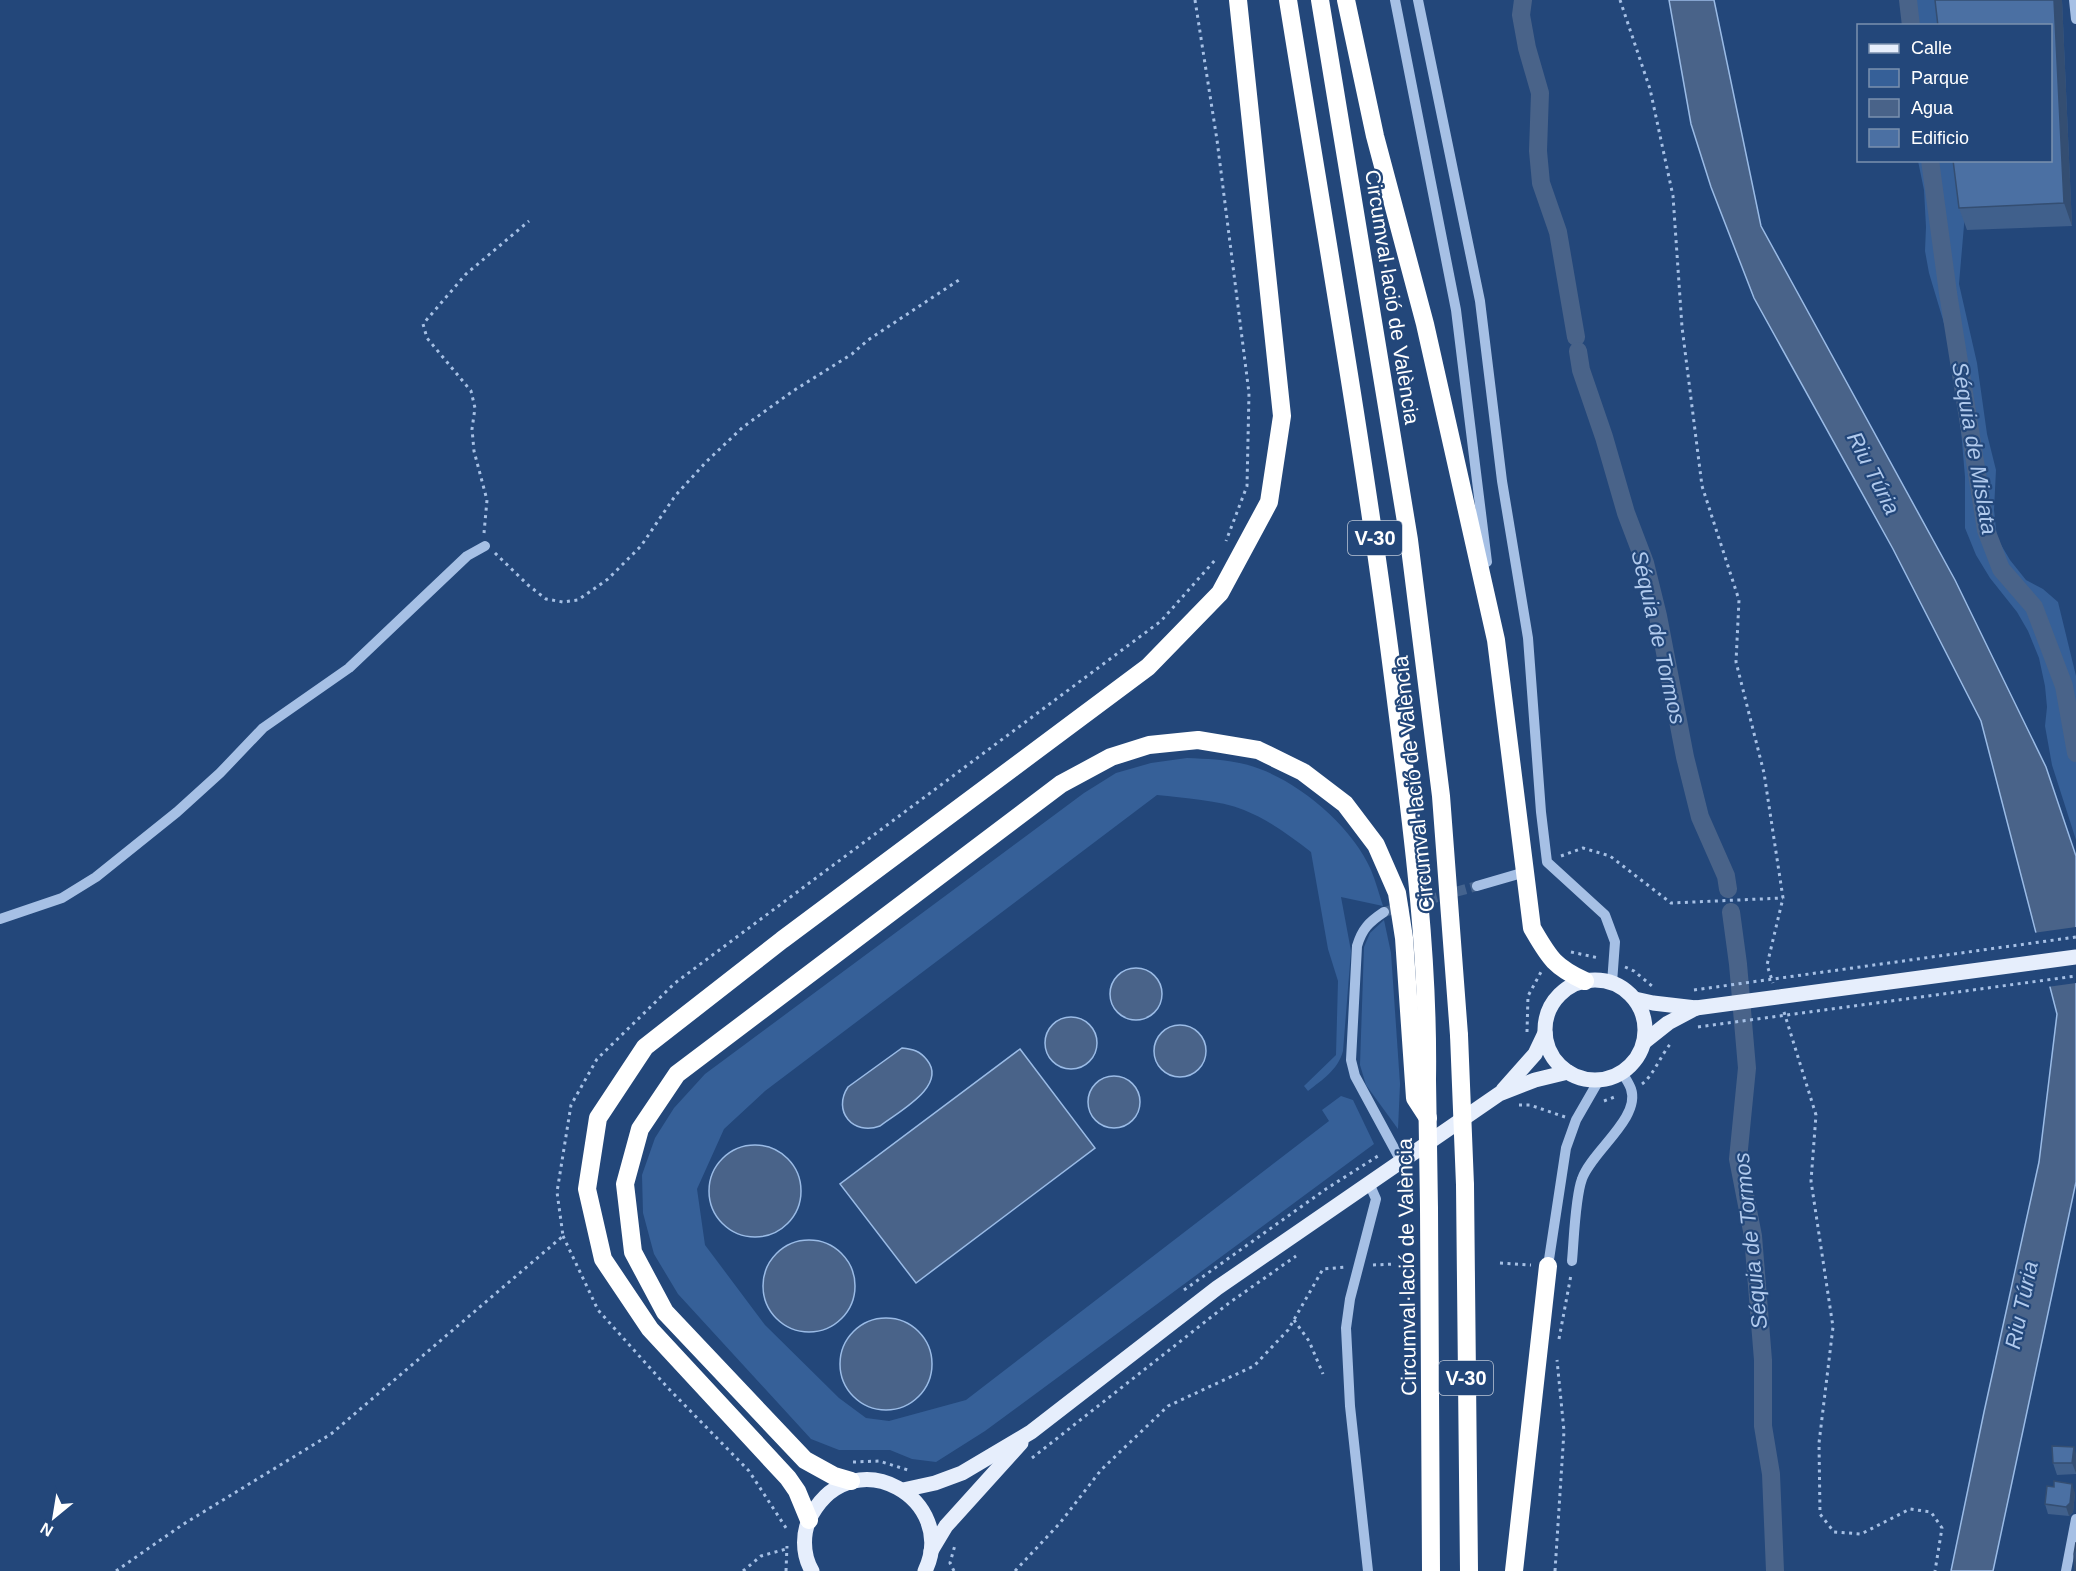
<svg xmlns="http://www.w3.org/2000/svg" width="2076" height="1571" viewBox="0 0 2076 1571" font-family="Arial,sans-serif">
<rect width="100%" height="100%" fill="#23477a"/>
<g fill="#366098">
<polygon points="1906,0 1941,0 1944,25 1905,26"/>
<polygon points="1918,161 1961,161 1966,202 1959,284 1977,363 1987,434 1996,470 1994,510 1997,538 2010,560 2026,580 2043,589 2058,602 2076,676 2076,840 2052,765 2045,726 2047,707 2045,686 2039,658 2028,631 2017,612 1990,578 1976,555 1965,528 1965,477 1959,407 1954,368 1946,330 1929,273 1925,251 1926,227 1924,190"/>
<path d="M1187 758C1211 759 1237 760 1260 769 1303 785 1353 828 1371 870 1376 882 1379 894 1383 906L1341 897 1351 951 1343 1051C1338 1070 1322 1080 1308 1091L1304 1086 1336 1055 1338 981 1328 949 1311 852C1290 836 1269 820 1244 810 1219 800 1184 798 1157 795L765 1091 724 1129 697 1189 705 1245 765 1325 839 1398 866 1418 889 1421 966 1400 1329 1121 1322 1110 1341 1096 1353 1100 1374 1144 985 1431 936 1462 912 1459 890 1450H839L811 1439 678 1294 654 1254 643 1213 642 1175 655 1138 674 1108 705 1074 1084 793 1116 773 1151 763Z"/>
<polygon points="1384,920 1391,953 1400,1084 1398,1129 1366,1085 1360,1065 1364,947 1370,933"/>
</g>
<g fill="#496389" stroke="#9abbe6" stroke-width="1.5">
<polygon points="1669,0 1714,0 1761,226 1955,580 2046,767 2076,856 2076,1182 1993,1571 1951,1571 1984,1412 2039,1162 2057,1014 1981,721 1893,549 1754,298 1711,187 1691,124"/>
<circle cx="1136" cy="994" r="26"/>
<circle cx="1071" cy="1043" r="26"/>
<circle cx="1180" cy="1051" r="26"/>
<path d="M902 1048C913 1049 920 1051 927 1060 948 1086 898 1112 880 1126 853 1136 832 1111 848 1087Z"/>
<polygon points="1020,1049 1095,1148 916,1283 840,1184"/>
<circle cx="1114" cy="1102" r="26"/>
<circle cx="755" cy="1191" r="46"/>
<circle cx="809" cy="1286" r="46"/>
<circle cx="886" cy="1364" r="46"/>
</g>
<polygon fill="#23477a" points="2076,927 2076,983 2047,987 2033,933"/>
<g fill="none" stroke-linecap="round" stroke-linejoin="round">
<g stroke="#496389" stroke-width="18">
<polyline points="1523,0 1521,15 1527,48 1540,93 1538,151 1541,183 1558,232 1576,337"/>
<polyline points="1908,0 1911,26"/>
<polyline points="1930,160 1948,293 1986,530 2001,569 2034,607 2064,686 2076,753"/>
<polyline points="1578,351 1581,370 1604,437 1626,513 1645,563 1658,616 1685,757 1700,817 1726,876 1728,889"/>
<polyline points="1731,912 1738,964 1747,1068 1738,1159 1753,1236 1763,1360 1763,1426 1771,1474 1775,1571"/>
</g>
<polyline stroke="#44638e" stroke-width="10" stroke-dasharray="10 5" stroke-linecap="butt" points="1384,912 1477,886"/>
<g stroke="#a6c0e5" stroke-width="3" stroke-dasharray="3 4.5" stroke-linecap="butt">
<polyline points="1195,0 1217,140 1249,393 1247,486 1226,541"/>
<polyline points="1620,0 1650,89 1673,196 1682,327 1702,486 1739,600 1736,662 1764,773 1783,898 1767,965 1773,983"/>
<polyline points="484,533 487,500 474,451 472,429 475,408 471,391 427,338 423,324 466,274 529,221"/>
<polyline points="495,553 528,585 546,599 563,602 578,600 608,579 641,546 675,496 706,462 743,427 793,391 852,354 868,340 962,278"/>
<polyline points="1561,856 1583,848 1610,856 1671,903 1783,898"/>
<polyline points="1571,952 1599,958"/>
<polyline points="1625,967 1634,971 1652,986"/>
<polyline points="1784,1012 1816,1115 1811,1181 1833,1327 1819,1443 1820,1514 1834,1532 1861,1534 1910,1509 1931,1512 1942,1528 1935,1571"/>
<polyline points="1527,1032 1528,996 1541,972"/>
<path d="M1642 1084C1653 1076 1661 1055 1671 1043"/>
<polyline points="1604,1101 1617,1096"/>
<polyline points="1519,1105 1530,1105 1565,1117"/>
<polyline points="563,1236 598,1310 668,1388 749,1471 788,1531"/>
<polyline points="1500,1263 1531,1265"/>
<polyline points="1373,1265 1394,1264"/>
<polyline points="1184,1290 1326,1189 1381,1154"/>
<polyline points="1294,1320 1309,1341 1323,1374"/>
<polyline points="1559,1339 1571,1275"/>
<polyline points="1032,1458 1229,1303 1296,1256"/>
<polyline points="853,1462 879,1461 911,1471"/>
<polyline points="116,1571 182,1525 331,1434 563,1236 557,1192 571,1105 597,1059 675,983 1161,621 1216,559"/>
<polyline points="743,1571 761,1556 786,1549"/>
<polyline points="786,1571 787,1546"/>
<polyline points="954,1571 950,1563 955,1545"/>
<polyline points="1015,1571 1060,1523 1101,1470 1168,1406 1254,1366 1288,1330 1323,1269 1346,1267"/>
<polyline points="1555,1571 1564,1431 1557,1360"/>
</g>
<g stroke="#a6c0e5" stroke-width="10">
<polyline points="1395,0 1456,310 1487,562"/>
<polyline points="1418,0 1480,301 1502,481 1528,638 1541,812 1547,862 1605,915 1615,942 1612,983"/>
<polyline points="2074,0 2076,19"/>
<polyline points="1477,886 1525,872"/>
<path d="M1384 912C1369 922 1362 929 1357 946L1351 1060 1355 1076 1401 1161"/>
<polyline points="0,919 62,898 96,877 177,812 220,773 263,728 349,668 467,556 485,546"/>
<path d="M1572 1261C1574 1240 1575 1198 1582 1179 1591 1152 1641 1118 1631 1089 1629 1083 1625 1078 1622 1072"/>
<polyline points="1548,1266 1566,1148 1576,1120 1599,1080"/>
<polyline points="1368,1571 1350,1406 1346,1328 1350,1299 1376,1199 1369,1183"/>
<polyline points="2066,1571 2076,1519"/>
</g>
<g stroke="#e6eefc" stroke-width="15">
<circle cx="1595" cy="1030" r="50"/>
<polyline points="1635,999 1653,1003 1696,1008"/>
<polyline points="1644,1042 1668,1023 1696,1008"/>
<polyline points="1503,1090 1535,1054 1545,1033"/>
<polyline points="903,1490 935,1483 962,1473 1031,1432 1217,1288 1499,1094 1535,1080 1568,1072"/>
<polyline points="931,1551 946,1526 1021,1443"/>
<path d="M812 1571C802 1554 802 1531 812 1514 855 1439 959 1500 925 1571"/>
</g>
<g stroke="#fff" stroke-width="18">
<path d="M1288 0C1325 231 1366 461 1395 693 1411 820 1429 951 1427 1080"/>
<polyline points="1320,0 1409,540 1441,796 1459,1035"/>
<path d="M1346 0 1375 136 1425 324 1496 640 1532 928C1549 957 1553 966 1585 981"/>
<polyline points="1465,1185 1469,1571"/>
<polyline points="1429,1209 1431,1571"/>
<polyline points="851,1481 834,1476 805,1460 665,1312 633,1252 625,1184 640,1129 677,1074 1061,784 1111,757 1149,745 1198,740 1258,750 1303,772 1345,804 1376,845 1397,893 1404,938 1415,1098 1428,1118"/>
<polyline points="809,1520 797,1491 788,1478 650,1329 603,1259 587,1189 598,1118 645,1047 782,940 1148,667 1220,593 1269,502 1282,416 1238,0"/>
<polyline points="1514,1571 1548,1266"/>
</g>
<g stroke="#a6c0e5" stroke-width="3" stroke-dasharray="3 4.5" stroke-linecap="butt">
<polyline points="1694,990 2076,937"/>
<polyline points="1698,1027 2076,976"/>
</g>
<polyline stroke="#e6eefc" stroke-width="15" points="1696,1008 2076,957"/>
<g stroke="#fff" stroke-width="18">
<polyline points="1459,1035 1465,1185"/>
<polyline points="1427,1080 1429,1209"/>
</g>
</g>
<g fill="#40608c">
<polygon points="1935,0 2062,0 2072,226 1967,230 1959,208"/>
<polygon points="2076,1454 2076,1474 2057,1475 2053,1463"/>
<polygon points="2054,1487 2075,1493 2073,1512 2069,1516 2048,1514 2045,1504"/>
</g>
<g fill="#344e72">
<polygon points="2054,0 2062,0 2072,226 2064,203"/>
<polygon points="2074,1447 2076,1454 2076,1473 2072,1463"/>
<polygon points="2072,1484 2075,1493 2073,1512 2069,1516 2066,1507"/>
</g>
<g fill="#4b70a3" stroke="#344e72" stroke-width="1.5">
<polygon points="1935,0 2054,0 2064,203 1959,208 1953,160 2050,160 2050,26 1938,26"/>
<polygon points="2052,1446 2074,1447 2072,1463 2053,1463"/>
<polygon points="2054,1481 2072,1484 2070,1503 2066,1507 2045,1504 2047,1486 2054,1487"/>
<polygon points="2076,1542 2076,1571 2075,1571 2074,1554"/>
</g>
<g text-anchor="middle" stroke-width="4.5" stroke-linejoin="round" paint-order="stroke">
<g fill="#23477a" stroke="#bdc8d7" stroke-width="1.5">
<rect x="1348" y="521" width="54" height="34" rx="4.5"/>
<rect x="1439" y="1361" width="54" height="34" rx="4.5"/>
</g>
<g font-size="20" font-weight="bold" fill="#fff">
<text x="1375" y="545">V-30</text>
<text x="1466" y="1385">V-30</text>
</g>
<g font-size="21" fill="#fff" stroke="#23477a">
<text transform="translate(1392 297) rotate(81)" y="7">Circumval·lació de València</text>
<text transform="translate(1414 784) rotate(-96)" y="7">Circumval·lació de València</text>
<text transform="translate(1407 1267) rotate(-91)" y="7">Circumval·lació de València</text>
</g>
<g font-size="22" font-style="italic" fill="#b1caed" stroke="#23477a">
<text transform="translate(1975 448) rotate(80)" y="8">Séquia de Mislata</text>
<text transform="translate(1874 473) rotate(63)" y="8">Riu Túria</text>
<text transform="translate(1659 637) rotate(77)" y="8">Séquia de Tormos</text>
<text transform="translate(1750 1241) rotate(-96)" y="8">Séquia de Tormos</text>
<text transform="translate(2021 1305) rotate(-78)" y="8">Riu Túria</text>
</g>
</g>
<rect x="1857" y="24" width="195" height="138" fill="#23477a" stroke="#7b91af" stroke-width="1.5"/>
<rect x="1869" y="44" width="30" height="9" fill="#e6eefc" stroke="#7b91af" stroke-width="1.5"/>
<text x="1911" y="54" font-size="18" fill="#ffffff">Calle</text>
<rect x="1869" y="69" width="30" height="18" fill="#366098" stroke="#7b91af" stroke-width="1.5"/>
<text x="1911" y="84" font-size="18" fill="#ffffff">Parque</text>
<rect x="1869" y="99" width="30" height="18" fill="#496389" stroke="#7b91af" stroke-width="1.5"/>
<text x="1911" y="114" font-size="18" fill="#ffffff">Agua</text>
<rect x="1869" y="129" width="30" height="18" fill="#4b70a3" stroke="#7b91af" stroke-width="1.5"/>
<text x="1911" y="144" font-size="18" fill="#ffffff">Edificio</text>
<g transform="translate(54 1517) rotate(210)" stroke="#23477a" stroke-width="4.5" paint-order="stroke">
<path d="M0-4.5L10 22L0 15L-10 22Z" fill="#ffffff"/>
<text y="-9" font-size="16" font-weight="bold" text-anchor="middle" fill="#ffffff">N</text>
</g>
</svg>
